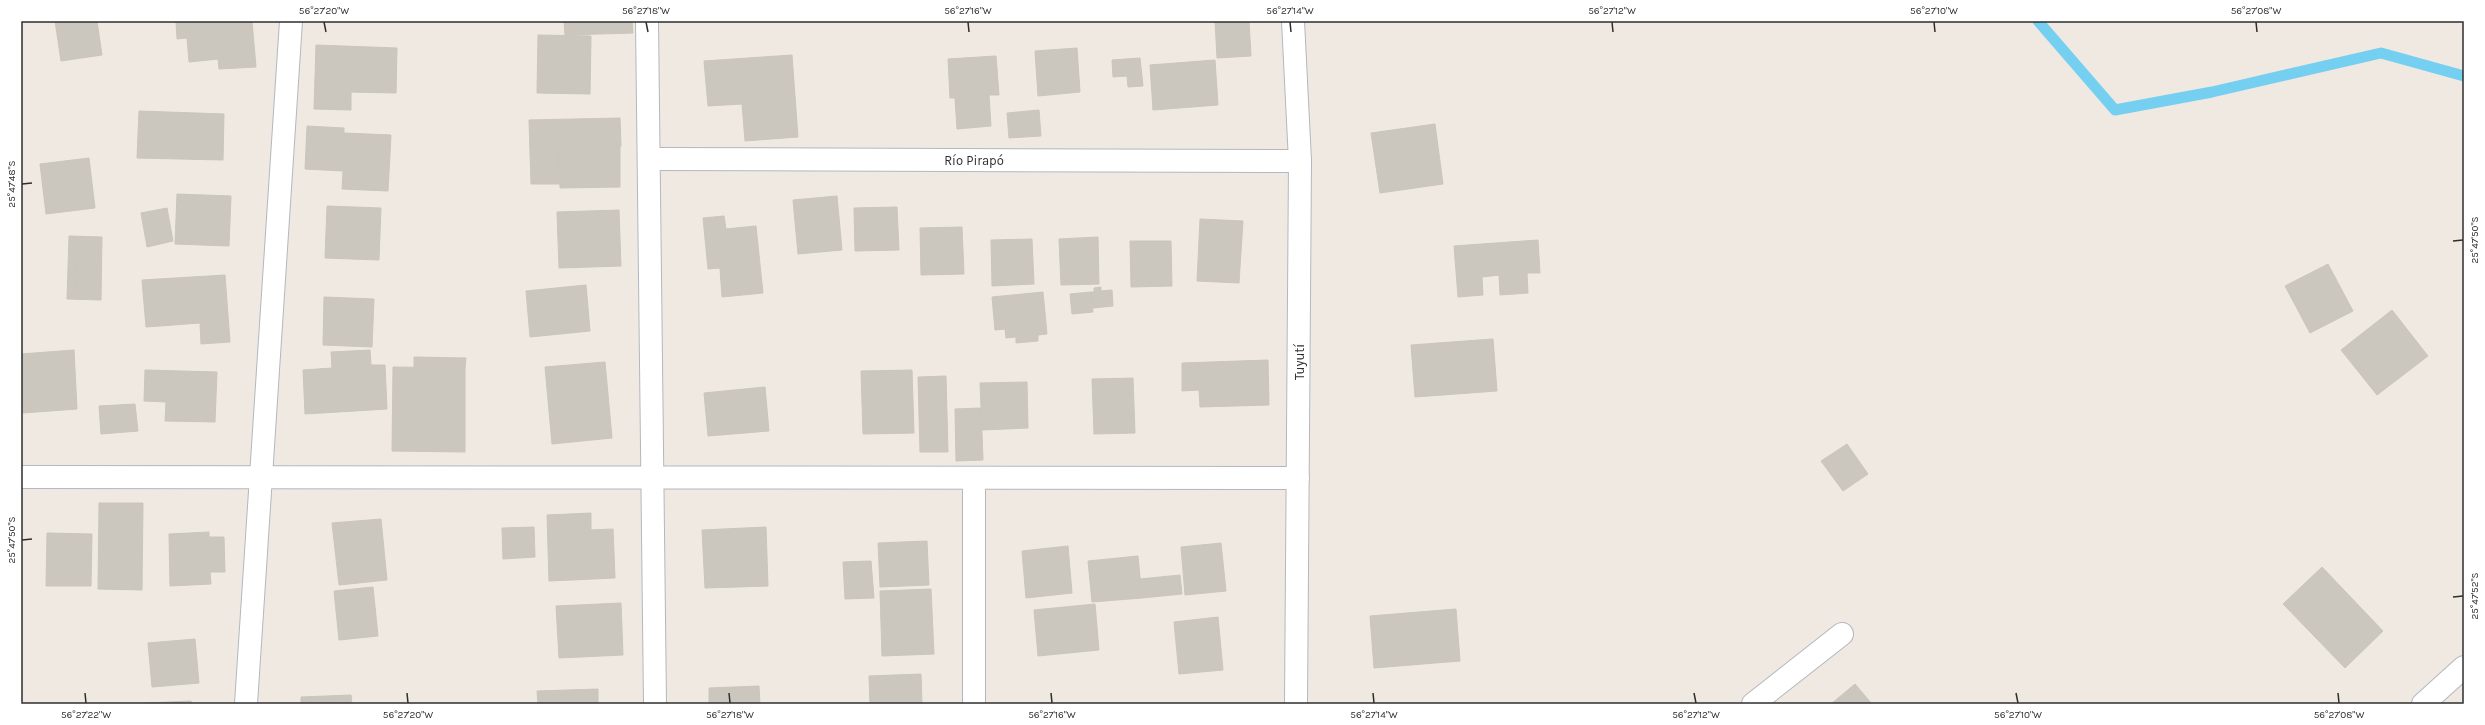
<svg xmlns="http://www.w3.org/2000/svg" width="2485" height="725" viewBox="0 0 2485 725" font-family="Karla,sans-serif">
<rect width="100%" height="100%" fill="#efe9e1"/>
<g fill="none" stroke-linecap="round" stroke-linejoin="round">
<polyline stroke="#75cff0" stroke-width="11" points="2038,21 2115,110 2212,92 2381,53 2464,76"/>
</g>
<g fill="#cbc7bf" stroke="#cbc5ba" fill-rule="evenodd">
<polygon points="55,21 97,21 102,55 61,61"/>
<polygon points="185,21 252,21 256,67 219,69 218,59 189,62 187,38 177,39 176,22"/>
<polygon points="564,21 632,21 633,33 565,35"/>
<polygon points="1215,21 1249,21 1251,56 1217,58"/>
<polygon points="538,35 591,36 590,94 537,93"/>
<polygon points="316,45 397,48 396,93 351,92 351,110 314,109"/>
<polygon points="1077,48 1080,92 1038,96 1035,51"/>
<polygon points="792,55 798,137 745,141 742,104 708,106 704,61"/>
<polygon points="996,56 999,95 989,95 991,126 957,129 955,98 950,98 948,59"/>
<polygon points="1140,58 1143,86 1128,87 1127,76 1113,77 1112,60"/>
<polygon points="1215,60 1218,105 1153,110 1150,65"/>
<polygon points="1039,110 1041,136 1009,138 1007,113"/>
<polygon points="139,111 224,114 223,160 137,158"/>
<polygon points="620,118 621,146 559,147 560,184 531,184 529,120"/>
<polygon points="1435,124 1443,184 1380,193 1371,133"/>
<polygon points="307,126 344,128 344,133 391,135 388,191 342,189 343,171 305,169"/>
<polygon points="620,146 620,187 560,188 559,147"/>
<polygon points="89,158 95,208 46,214 40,164"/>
<polygon points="177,194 231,196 229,246 175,244"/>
<polygon points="837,196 842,250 798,254 793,200"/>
<polygon points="327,206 381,208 379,260 325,258"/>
<polygon points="897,207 899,250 855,251 854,208"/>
<polygon points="167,208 173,241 147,247 141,213"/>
<polygon points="619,210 621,266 559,268 557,212"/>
<polygon points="724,216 726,229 756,226 763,293 722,297 720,268 708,269 703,218"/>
<polygon points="1200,219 1243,221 1239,283 1197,281"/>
<polygon points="962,227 964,274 921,275 920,228"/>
<path d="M69 236 102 237 101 300 67 299ZM77 247 91 248 90 291H76Z"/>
<polygon points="1098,237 1099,284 1061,285 1059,239"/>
<polygon points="1032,239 1034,284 992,286 991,240"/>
<polygon points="1538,240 1540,273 1527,273 1528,293 1500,295 1499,275 1482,277 1483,295 1458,297 1454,246"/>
<polygon points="1130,241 1171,241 1172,286 1131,287"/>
<polygon points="77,247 91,248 90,291 76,291"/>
<polygon points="2328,264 2353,311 2310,333 2285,286"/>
<polygon points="225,275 230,342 201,344 200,323 146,327 142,280"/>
<polygon points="586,285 590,331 530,337 526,291"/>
<polygon points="1101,287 1101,291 1112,290 1113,306 1093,308 1091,292 1094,292 1094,288"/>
<polygon points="1043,292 1047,334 1038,335 1038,341 1016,343 1016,337 1006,338 1005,329 995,330 992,297"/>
<polygon points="1091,292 1093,312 1072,314 1070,294"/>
<polygon points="324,297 374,299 372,347 323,345"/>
<polygon points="2392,310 2428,356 2377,395 2341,350"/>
<polygon points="1493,339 1497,391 1415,397 1411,345"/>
<polygon points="74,350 77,409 23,413 21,354"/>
<polygon points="370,350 371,365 385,365 387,409 305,414 303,370 332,368 331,352"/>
<polygon points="414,357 466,358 465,368 414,368"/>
<polygon points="1268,360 1269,405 1200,407 1199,390 1182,391 1182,363"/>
<polygon points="605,362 612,438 552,444 545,367"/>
<polygon points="393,367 465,368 465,452 392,451"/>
<polygon points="145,370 217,372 215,422 165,421 166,402 144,401"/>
<polygon points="912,370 914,433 863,434 861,371"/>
<polygon points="946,376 948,452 920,452 918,377"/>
<polygon points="1133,378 1135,433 1094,434 1092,379"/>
<polygon points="1027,382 1028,428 982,430 980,383"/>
<polygon points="765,387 769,431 708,436 704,393"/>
<polygon points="135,404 138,431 101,434 99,406"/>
<polygon points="981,408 983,460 956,461 955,409"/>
<path d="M1847 444 1868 474 1843 491 1821 461ZM1844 457 1855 474 1845 482 1833 465Z"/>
<polygon points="1844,457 1855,474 1845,482 1833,465"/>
<polygon points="99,503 143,503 142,590 98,589"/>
<polygon points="591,513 591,530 613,529 615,578 549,581 547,515"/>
<polygon points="381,519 387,580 339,585 332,523"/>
<polygon points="534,527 535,557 503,559 502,528"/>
<polygon points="766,527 768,586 705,588 702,530"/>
<polygon points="209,532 209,537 224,537 225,572 210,572 211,584 170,586 169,534"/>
<polygon points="47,533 92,534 91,586 46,586"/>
<polygon points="927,541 929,585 880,587 878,543"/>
<polygon points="1221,543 1226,591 1185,595 1181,547"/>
<polygon points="1068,546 1072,593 1026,598 1022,551"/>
<polygon points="1138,556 1142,598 1092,602 1088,561"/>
<polygon points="871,561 874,598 845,599 843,562"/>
<polygon points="2322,567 2383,631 2345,668 2283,604"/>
<polygon points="1180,575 1182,594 1142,598 1140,579"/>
<polygon points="373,587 378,636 339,640 334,591"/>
<polygon points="931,589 934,654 882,656 880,591"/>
<polygon points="621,603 623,655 559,658 556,606"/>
<polygon points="1095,604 1099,650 1038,656 1034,610"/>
<polygon points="1456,609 1460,661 1374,668 1370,616"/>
<polygon points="1218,617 1223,670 1179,674 1174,622"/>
<polygon points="195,639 199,683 152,687 148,643"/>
<polygon points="921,674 922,704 870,704 869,676"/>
<polygon points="1855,684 1872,704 1831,704"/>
<polygon points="759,686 760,704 709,704 709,688"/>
<polygon points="598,689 598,704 538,704 537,691"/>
<polygon points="351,695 352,704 301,704 301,697"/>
<polygon points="191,701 192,704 145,704 145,703"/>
</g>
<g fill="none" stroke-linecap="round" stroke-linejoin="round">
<defs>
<g id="street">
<polyline points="647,21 655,704"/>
<polyline points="1293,21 1300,161 1296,704"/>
<polyline points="649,159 1300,161"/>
<polyline points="21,477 1298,478"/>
<polyline points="974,478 974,704"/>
<polyline points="246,704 291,21"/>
<polyline points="1753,704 1842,634"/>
</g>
<polyline id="secondary" points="2423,704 2464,667"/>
</defs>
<use href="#street" stroke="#b4b7c1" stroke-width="24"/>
<use href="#secondary" stroke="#b4b7c1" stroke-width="24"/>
<use href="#street" stroke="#fff" stroke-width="22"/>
<use href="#secondary" stroke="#fff" stroke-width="22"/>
</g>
<path fill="none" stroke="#2e2e2e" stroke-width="1.5" d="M324 22 326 32M646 22 648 32M968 22 969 32M1290 22 1291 32M1612 22 1613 32M1934 22 1935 32M2256 22 2257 32M22 184 32 183M2453 241 2463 240M22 540 32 539M2453 597 2463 596M85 693 86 703M407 693 408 703M729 693 730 703M1051 693 1052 703M1373 693 1374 703M1694 693 1696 703M2016 693 2018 703M2338 693 2339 703"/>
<g text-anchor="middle" stroke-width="3.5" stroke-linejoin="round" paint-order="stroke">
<g font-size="13" fill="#2e2e2e" stroke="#fff">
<text x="974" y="165">Río Pirapó</text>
<text transform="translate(1299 362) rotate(-90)" y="5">Tuyutí</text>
</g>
</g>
<rect width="2485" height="725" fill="none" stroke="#ffffff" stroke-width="44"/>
<rect x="22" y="22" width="2441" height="681" fill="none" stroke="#2e2e2e" stroke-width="1.5"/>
<g font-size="10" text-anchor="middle" fill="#2e2e2e">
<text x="324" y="14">56°27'20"W</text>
<text x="646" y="14">56°27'18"W</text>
<text x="968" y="14">56°27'16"W</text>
<text x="1290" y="14">56°27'14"W</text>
<text x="1612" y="14">56°27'12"W</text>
<text x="1934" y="14">56°27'10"W</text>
<text x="2256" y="14">56°27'08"W</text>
<text transform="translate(11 184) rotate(-90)" y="4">25°47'48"S</text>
<text transform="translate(2474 240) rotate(-90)" y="4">25°47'50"S</text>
<text transform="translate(11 540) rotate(-90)" y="4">25°47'50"S</text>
<text transform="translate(2474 596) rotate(-90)" y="4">25°47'52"S</text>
<text x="86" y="718">56°27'22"W</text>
<text x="408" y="718">56°27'20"W</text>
<text x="730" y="718">56°27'18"W</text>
<text x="1052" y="718">56°27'16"W</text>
<text x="1374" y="718">56°27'14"W</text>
<text x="1696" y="718">56°27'12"W</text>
<text x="2018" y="718">56°27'10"W</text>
<text x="2339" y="718">56°27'08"W</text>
</g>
</svg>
